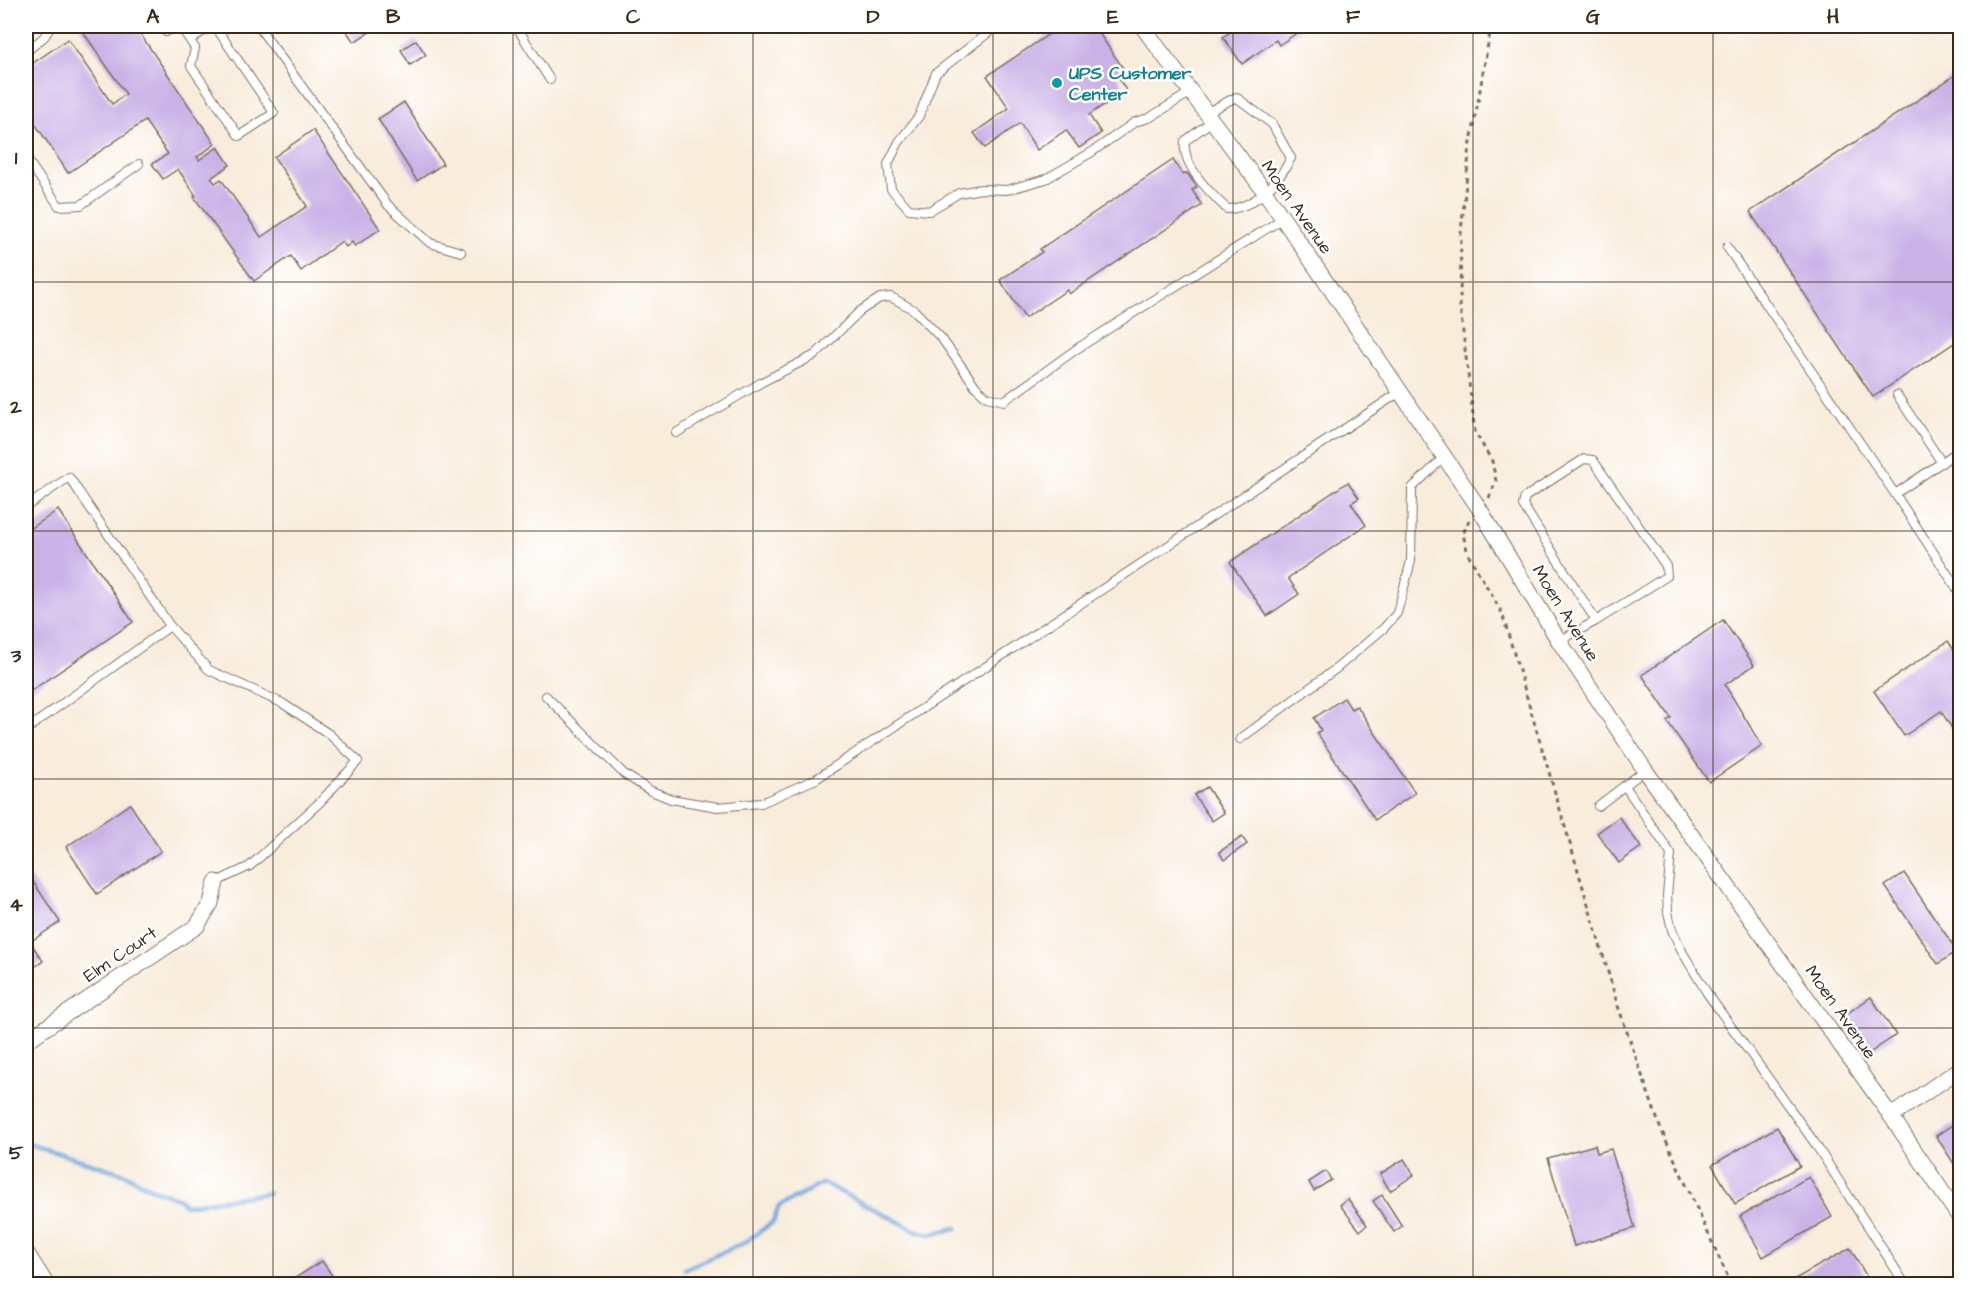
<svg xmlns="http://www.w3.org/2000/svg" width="1986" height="1310" viewBox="0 0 1986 1310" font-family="'Architects Daughter',sans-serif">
<rect width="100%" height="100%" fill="#fff"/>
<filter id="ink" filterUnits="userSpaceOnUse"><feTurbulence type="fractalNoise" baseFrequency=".0167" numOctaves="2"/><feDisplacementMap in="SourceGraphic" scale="12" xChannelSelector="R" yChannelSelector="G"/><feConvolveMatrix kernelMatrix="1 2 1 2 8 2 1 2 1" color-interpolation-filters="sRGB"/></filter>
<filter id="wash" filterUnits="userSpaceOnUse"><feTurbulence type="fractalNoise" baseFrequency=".008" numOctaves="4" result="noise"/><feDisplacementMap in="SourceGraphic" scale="24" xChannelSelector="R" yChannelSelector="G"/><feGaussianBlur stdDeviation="1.35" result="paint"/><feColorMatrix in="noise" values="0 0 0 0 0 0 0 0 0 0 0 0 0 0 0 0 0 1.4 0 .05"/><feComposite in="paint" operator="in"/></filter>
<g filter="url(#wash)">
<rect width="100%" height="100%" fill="#f8ecdb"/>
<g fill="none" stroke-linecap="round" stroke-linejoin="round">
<g stroke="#6fa4dc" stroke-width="4.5">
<polyline points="26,1143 125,1174 150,1188 180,1199 185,1205 269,1193"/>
<polyline points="685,1269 744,1243 773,1222 779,1207 823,1183 917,1231 930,1234 957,1228"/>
</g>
</g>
<g id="blocks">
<g fill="#cab2e7">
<polygon points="79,26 135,26 215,144 197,157 199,160 218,147 230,165 211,178 215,183 221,179 261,237 307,206 274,157 313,130 380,229 355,246 352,242 346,247 342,241 301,271 291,256 254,281 194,197 196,196 178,169 163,179 152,164 168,154 145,121 68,173 26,110 26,68 68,39 112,104 126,94"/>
<polygon points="343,26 379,26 354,42"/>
<polygon points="1061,26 1083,26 1085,29 1094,26 1125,71 1117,76 1126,90 1089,115 1101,133 1079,148 1066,130 1037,150 1020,123 985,148 974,133 1009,108 987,76"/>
<polygon points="1239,26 1302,26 1304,28 1279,45 1276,40 1242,64 1223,37"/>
<polygon points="416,40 426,55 410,65 401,50"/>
<polygon points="1960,72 1960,339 1873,397 1750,212"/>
<polygon points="404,102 443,164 417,181 378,119"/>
<polygon points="1173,160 1183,175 1187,173 1197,187 1192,190 1202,205 1069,294 1067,290 1025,318 1000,280 1042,252 1040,249"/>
<polygon points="1348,482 1359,498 1351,503 1366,525 1288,578 1299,594 1267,616 1230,562"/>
<polygon points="58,510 133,622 26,694 26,532"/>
<polygon points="1723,620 1754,665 1725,685 1762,746 1709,782 1667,721 1671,718 1642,675"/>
<polygon points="1948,641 1960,659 1960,741 1941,711 1904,736 1874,691"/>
<polygon points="1344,698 1351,709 1357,706 1415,793 1375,820 1317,733 1321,730 1314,718"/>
<polygon points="1207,787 1224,813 1212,821 1194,795"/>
<polygon points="130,804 161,851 97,894 66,847"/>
<polygon points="1619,817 1641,847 1619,863 1597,833"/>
<polygon points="1242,837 1247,844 1224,860 1219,852"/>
<polygon points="1904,873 1957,951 1938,964 1885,886"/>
<polygon points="30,877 60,922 30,942 43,961 26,973 26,880"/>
<polygon points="1871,997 1896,1035 1868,1054 1842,1017"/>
<polygon points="1955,1123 1960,1131 1960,1173 1936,1136"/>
<polygon points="1777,1127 1800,1166 1735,1204 1712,1165"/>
<polygon points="1595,1145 1597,1153 1611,1149 1635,1228 1574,1246 1548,1158"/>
<polygon points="1404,1159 1414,1175 1390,1191 1380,1174"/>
<polygon points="1326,1171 1331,1180 1314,1191 1309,1182"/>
<polygon points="1809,1177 1832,1217 1763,1257 1740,1216"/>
<polygon points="1382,1195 1402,1226 1394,1232 1373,1201"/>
<polygon points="1348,1199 1367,1225 1360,1231 1340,1205"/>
<polygon points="1850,1248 1871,1284 1786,1284"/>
<polygon points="322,1261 338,1284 286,1284"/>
</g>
</g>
</g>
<g filter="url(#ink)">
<use href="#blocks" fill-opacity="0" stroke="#7d6e60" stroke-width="1.5"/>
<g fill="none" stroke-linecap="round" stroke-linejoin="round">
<defs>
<g id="service">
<polyline points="161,26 166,32 175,26"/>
<polyline points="180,26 195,48 191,66 239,136 274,113 215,26"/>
<polyline points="258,26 388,205 430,243 461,252"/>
<polyline points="516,26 550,80"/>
<polyline points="997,26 936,73 919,116 899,142 888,164 891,189 909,209 929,211 959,193 981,189 1007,190 1046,179 1092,152 1135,122 1149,118 1191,92"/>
<polyline points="190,40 211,26"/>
<polyline points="26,52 44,37 51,26"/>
<path d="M1206 113 1236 97 1272 124 1291 158C1280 180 1254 209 1227 209 1211 194 1181 165 1185 141L1212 121"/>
<polyline points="26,158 59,206 81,205 139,164"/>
<polyline points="1727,247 1895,494"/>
<polyline points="1897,395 1942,463"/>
<polyline points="676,433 762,382 815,355 860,311 880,298 891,297 914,310 942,339 976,387 987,397 1004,401 1078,348 1282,219"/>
<polyline points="1960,450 1895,494 1960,593"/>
<polyline points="26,507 69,477 170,626"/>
<polyline points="1559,641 1596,621 1667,576 1666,566 1593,460 1584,459 1525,497 1523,505 1596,621"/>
<polyline points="546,696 624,774 649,790 671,799 718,807 761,803 816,779 1400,392"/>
<polyline points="26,730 170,626 209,670 282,703 329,734 358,761 320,802 250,866 216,882"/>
<polyline points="1240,739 1337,668 1384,628 1397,613 1411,561 1412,488 1444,457"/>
<polyline points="1625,786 1671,854 1667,895 1668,912 1672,930 1683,953 1707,993 1814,1142 1905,1284"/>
<polyline points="1598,806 1645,770"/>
</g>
<g id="minor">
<polyline points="1142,26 1265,192 1479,508 1559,641 1645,770 1891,1116 1960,1218"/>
<polyline points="26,1041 197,926 211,903 216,882"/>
<polyline points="1891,1116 1960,1069"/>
<polyline points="26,1252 46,1284"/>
</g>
</defs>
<use href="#service" stroke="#7d6e60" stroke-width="10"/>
<use href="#minor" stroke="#7d6e60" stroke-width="17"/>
<g stroke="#7d6e60" stroke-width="3" stroke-dasharray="4.5 4.5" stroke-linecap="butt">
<polyline points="1489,498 1496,481 1492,461 1475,432 1460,307 1461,232 1469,154 1491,26"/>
<polyline points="1469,520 1463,534 1468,554 1502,613 1618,1006 1660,1127 1731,1284"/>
</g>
<use href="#service" stroke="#fff" stroke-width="8"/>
<use href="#minor" stroke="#fff" stroke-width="15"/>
</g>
</g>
<path fill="none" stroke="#3b2a1e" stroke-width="1.5" stroke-opacity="0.55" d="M273 26V1284M513 26V1284M753 26V1284M993 26V1284M1233 26V1284M1473 26V1284M1713 26V1284M26 282H1960M26 531H1960M26 779H1960M26 1028H1960"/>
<circle fill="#0f9aa8" stroke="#fff" stroke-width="2" cx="1057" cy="83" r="6"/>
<g text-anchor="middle" stroke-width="5" stroke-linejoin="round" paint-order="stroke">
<g font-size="18" font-weight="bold" fill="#0d838f" stroke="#fff" text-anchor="start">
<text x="1069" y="79">UPS Customer<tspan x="1069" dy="21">Center</tspan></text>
</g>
<g font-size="18" fill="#3b2a1e" stroke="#fff">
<text transform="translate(1297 207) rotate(55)" y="6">Moen Avenue</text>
<text transform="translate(1566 613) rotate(58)" y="6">Moen Avenue</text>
<text transform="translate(120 954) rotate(-34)" y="6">Elm Court</text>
<text transform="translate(1841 1012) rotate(55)" y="6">Moen Avenue</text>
</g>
</g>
<rect width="1986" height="1310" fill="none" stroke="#fff" stroke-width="66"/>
<rect x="33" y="33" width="1920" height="1244" fill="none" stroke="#3b2a1e" stroke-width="2"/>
<g font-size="20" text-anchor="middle" font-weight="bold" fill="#3b2a1e">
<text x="153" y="23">A</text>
<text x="393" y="23">B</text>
<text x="633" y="23">C</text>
<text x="873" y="23">D</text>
<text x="1113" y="23">E</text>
<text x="1353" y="23">F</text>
<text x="1593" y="23">G</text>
<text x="1833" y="23">H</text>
<text x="16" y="164">1</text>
<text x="16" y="413">2</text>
<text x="16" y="662">3</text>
<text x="16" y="911">4</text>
<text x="16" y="1159">5</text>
</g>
</svg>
